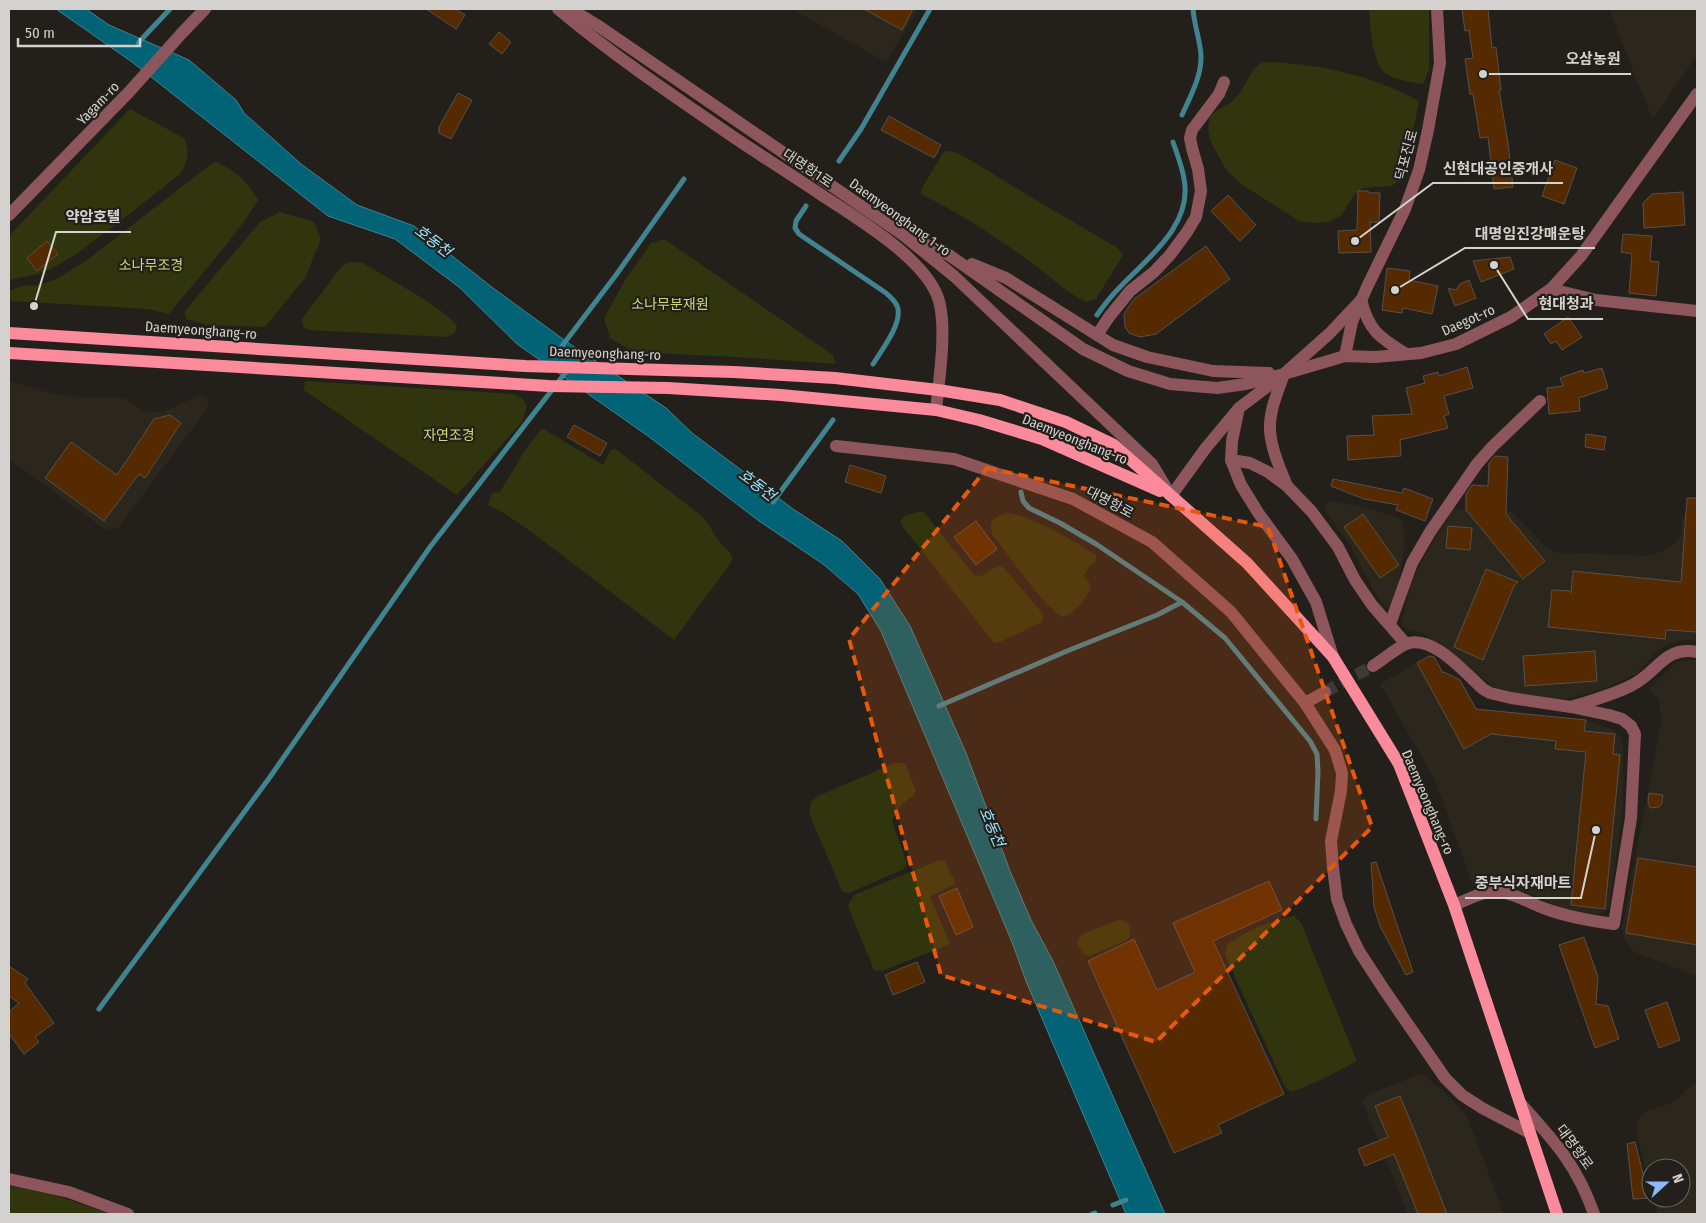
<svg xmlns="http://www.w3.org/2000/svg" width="1706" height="1223" viewBox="0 0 1706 1223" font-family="'Fira Sans Condensed','Noto Sans KR',sans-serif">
<rect width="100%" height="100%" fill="#23201b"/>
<g fill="#2c271c">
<polygon points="792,9 918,9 886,62"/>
<polygon points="1609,9 1697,9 1697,55 1655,116 1651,116"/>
<polygon points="9,381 47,392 77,397 117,397 126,399 140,409 149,412 163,412 198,396 204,396 208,399 208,405 203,414 119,527 106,530 9,459"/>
<polygon points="1332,501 1376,510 1398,518 1403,523 1405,545 1396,595 1390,607 1386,607 1378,599 1349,543 1324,510 1325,506 1327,502"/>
<polygon points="1697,508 1697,641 1682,640 1667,645 1658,650 1637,674 1602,689 1575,697 1564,699 1501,691 1492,686 1446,648 1427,636 1415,631 1405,629 1401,624 1410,587 1424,557 1453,509 1511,511 1545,546 1554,552 1566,554 1581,553 1648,556 1661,552 1673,544 1680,537 1682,519 1687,513"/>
<polygon points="1432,654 1442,671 1460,680 1477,709 1586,720 1614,730 1620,737 1623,748 1623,806 1609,909 1599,914 1564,910 1540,897 1521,891 1501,887 1473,886 1435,780 1380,684"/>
<polygon points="1686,660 1697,660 1697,976 1634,952 1624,939 1622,928 1661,723 1659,699 1649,689 1677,662"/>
<polygon points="1423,1073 1466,1114 1504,1214 1408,1214 1362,1101 1369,1094"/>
<polygon points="1697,1081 1697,1214 1658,1214 1653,1198 1681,1198 1681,1168 1651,1168 1651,1193 1636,1130 1638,1120 1646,1111 1668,1104 1678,1098"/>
</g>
<g fill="#30350d">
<path d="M1369 9H1429V69L1423 84C1410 82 1396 80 1385 73 1372 63 1370 24 1369 9Z"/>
<path d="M1262 62C1320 64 1368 74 1419 101L1406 168 1401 178 1392 186 1363 188 1354 195 1341 216 1328 222 1313 223 1299 221 1241 184 1226 170 1210 140 1208 128 1210 116 1219 109 1230 103 1240 93 1253 70Z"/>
<path d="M130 109 184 138C190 155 188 161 179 175L110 229 76 254 51 269 38 274 9 280V236Z"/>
<path d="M946 151H952L967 158 1039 202 1116 247 1123 255 1096 299 1086 302C1067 293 1052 278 1036 266 999 239 962 214 921 194V190L942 154Z"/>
<path d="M215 161C236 171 246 180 258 200 233 241 199 276 169 314L149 309 11 301 9 291 22 286 40 285 58 278 86 261Z"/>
<polygon points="280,212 314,222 321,239 305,278 265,327 207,325 186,319 185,311 260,222"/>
<polygon points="664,239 833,355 836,364 736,357 634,352 610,338 604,318 624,282 651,243"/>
<path d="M350 262 363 263C382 275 448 310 457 326L455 333 447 337 308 330 303 326 302 319 342 266Z"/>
<polygon points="305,381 513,394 522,398 527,406 522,422 457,495 304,390"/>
<path d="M542 428 603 465 610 451 613 449 617 450 699 514C707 521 711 529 717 538 722 546 729 549 733 558L729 565 674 640 530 531 504 513 488 505 492 493 500 492 524 452Z"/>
<polygon points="917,512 924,512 974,575 981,576 999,565 1005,569 1043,614 1042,622 1000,642 994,643 903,527 900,521 905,516"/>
<path d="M1008 513C1040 519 1069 539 1096 555V561L1088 568 1083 576 1089 582 1091 589C1084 600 1076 613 1063 617 1043 607 1008 554 992 534 988 519 995 517 1008 513Z"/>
<path d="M895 763H905L916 791 913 796C902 802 897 810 892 821L907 863 904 869 849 893 842 891 809 813 811 802 818 796Z"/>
<polygon points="940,860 945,861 956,884 930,896 950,944 882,971 874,970 848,906 854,895"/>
<path d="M1294 916 1301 923 1357 1061 1325 1078 1292 1092 1285 1087 1225 955 1227 945C1245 931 1271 920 1294 916Z"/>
<path d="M1119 920C1129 921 1131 927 1130 937L1125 941 1090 956 1083 954 1077 943 1079 938 1083 934Z"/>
<polygon points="9,1186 48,1193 111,1214 9,1214"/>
</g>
<polygon fill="#026276" stroke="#418491" points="56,9 86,9 109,25 189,60 236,100 244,113 301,164 357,205 414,226 493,288 567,342 666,408 692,433 793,509 842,541 880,579 910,626 966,753 1010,871 1031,920 1053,961 1165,1214 1126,1214 1026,981 1012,942 881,631 858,594 823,564 759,521 648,436 517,344 459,287 395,239 328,216 132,62"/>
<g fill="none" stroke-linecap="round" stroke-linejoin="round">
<g stroke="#418491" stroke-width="5">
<polyline points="138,43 170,9"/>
<path d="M1182 115C1190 97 1202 76 1201 55 1200 40 1194 24 1193 9"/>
<polyline points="839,161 861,129 930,9"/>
<path d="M806 206 796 221 795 228 799 234 886 293C891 298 897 302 898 309 901 326 881 351 873 364"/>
<path d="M1097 315C1104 305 1112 295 1121 286 1149 257 1193 224 1184 179 1182 166 1177 154 1173 142"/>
<polyline points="562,346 616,275 684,179"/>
<polyline points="1021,492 1023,501 1029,508 1060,523 1096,544 1182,602"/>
<polyline points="773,502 833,420"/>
<polyline points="939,706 1067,651 1157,615 1182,602 1225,638 1310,741 1317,754 1318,772 1316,819"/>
<polyline points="99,1009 270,777 430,547 566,372"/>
<polyline points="1113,1205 1126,1200"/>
<polyline points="1092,1214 1095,1213"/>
</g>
</g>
<g fill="#552a00" stroke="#56504c">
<polygon points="426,9 455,9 465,15 456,29"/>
<polygon points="864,9 913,9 902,30"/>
<polygon points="1462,9 1488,9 1492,48 1496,47 1501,90 1499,90 1508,143 1513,187 1494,189 1488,137 1480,138 1473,94 1470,94 1465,59 1473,58 1469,30 1465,31"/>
<polygon points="499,32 511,42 502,54 489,44"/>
<polygon points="458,93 472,100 451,139 439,133 439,127"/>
<polygon points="889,116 941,145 934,158 881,130"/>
<polygon points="1555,160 1577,168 1564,204 1542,196"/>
<polygon points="1358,191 1368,191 1369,193 1380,193 1379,222 1370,222 1371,252 1339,253 1338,231 1357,230"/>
<polygon points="1683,192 1685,225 1644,228 1643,203 1652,194"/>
<polygon points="1228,195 1256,225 1240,241 1211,211"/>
<polygon points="1623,234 1652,236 1650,261 1659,262 1656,296 1629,293 1632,254 1621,252"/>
<polygon points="47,241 58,254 37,271 27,258"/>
<polygon points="1206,246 1230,279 1156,334 1140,337 1129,333 1125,327 1124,314 1134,299"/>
<polygon points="1510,257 1514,269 1481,282 1473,261"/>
<polygon points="1387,268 1410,271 1409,280 1438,286 1432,314 1403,308 1402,313 1382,310"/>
<polygon points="1469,280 1476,298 1455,306 1448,288 1456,290 1460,284"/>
<polygon points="1568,317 1582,337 1562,350 1556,341 1551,344 1544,334"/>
<polygon points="1467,367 1473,388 1444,396 1449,414 1444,416 1448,428 1400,440 1401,456 1348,460 1347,436 1374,435 1372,416 1412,414 1406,388 1425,383 1423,376 1438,372 1439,376"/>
<polygon points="1602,368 1608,388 1579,398 1580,411 1549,414 1547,388 1563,386 1560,378 1583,370 1584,373"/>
<polygon points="170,415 181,423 145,478 139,474 104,521 45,478 71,442 117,475 154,419"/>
<polygon points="574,425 607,443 600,456 567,437"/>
<polygon points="1586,434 1606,437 1604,450 1585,447"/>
<polygon points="1495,456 1508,457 1506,514 1545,561 1523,579 1466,510 1466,494 1472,485 1488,486 1489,463"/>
<polygon points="850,465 886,476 881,493 845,482"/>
<polygon points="1333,479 1402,493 1404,488 1433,499 1425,521 1396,510 1398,505 1364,499 1331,486"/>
<polygon points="1687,498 1697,498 1697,632 1666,630 1665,639 1548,627 1552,590 1570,591 1571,593 1573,571 1681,582"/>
<polygon points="1363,514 1399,565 1380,578 1344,527"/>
<polygon points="976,521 997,549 976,565 954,537"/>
<polygon points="1448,526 1472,528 1470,550 1446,548"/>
<polygon points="1486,569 1518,582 1514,586 1483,660 1454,647"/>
<polygon points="1595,651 1597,681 1525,686 1523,656"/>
<polygon points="1429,656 1434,657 1443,673 1444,672 1460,680 1476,709 1586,720 1584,731 1615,734 1613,754 1620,755 1605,909 1571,905 1586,752 1555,749 1556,741 1491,734 1464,749 1417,663"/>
<polygon points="1649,793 1663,795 1662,803 1659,807 1650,808 1648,801"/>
<polygon points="1638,858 1697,867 1697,945 1626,933"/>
<polygon points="1376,862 1413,972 1406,975 1380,926 1374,907 1371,863"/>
<polygon points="1269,881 1282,910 1213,941 1284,1094 1218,1125 1222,1133 1174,1153 1088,961 1134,939 1157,990 1195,972 1173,923"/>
<polygon points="957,888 973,927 956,935 939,896"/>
<polygon points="1584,937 1598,977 1596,1004 1608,1006 1619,1039 1595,1048 1559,945"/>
<polygon points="917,962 925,982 893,995 885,975"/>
<polygon points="9,966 28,979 25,983 54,1023 35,1037 39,1042 24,1054 9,1034 9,1012 19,1003 9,996"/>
<polygon points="1667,1002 1680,1040 1659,1048 1645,1010"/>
<polygon points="1400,1096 1417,1137 1447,1214 1418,1214 1394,1154 1365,1166 1358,1149 1388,1137 1375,1106"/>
<polygon points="1635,1142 1649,1198 1633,1199 1627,1144"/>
</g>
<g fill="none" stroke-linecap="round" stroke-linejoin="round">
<polyline stroke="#3e3b36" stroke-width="12" stroke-dasharray="12 6" stroke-linecap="butt" points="1325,692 1373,666"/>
<g stroke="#8d565d" stroke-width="12">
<path d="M558 9C614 56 675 97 735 138 763 157 792 175 820 194 855 217 928 260 939 301 947 330 939 380 936 410"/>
<polyline points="571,9 597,25 902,234 954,276 1152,464 1171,496 1205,449 1239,408 1284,374 1345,356 1375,357 1421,353 1456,344 1511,317 1551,289 1581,256 1697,94"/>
<polyline points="9,215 129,92 182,33 205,9"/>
<polyline points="918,241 949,255 1083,349 1128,371 1170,384 1217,388 1246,384 1284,374 1330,333 1361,300"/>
<polyline points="972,264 1006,278 1113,345 1147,357 1213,371 1269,373"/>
<polyline points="1551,289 1596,300 1697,311"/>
<path d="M1361 300C1369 331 1379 337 1406 354"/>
<polyline points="1097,335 1109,317 1130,291 1154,272 1170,255 1187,232 1196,217 1201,191 1198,169 1192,148 1190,138 1192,130 1219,94 1224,82"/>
<polyline points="1345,356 1352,322 1367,287 1405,209 1419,170 1428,130 1440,63 1437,9"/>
<path d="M1284 374C1278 391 1269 411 1270 430 1271 449 1280 468 1287 486"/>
<polyline points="1238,412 1232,441 1231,460 1241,485 1259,514 1292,559 1316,602 1333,657"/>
<polyline points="836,446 954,459 1073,499 1152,542 1231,612 1305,703"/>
<polyline points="1231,460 1250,463 1268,472 1287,486 1312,512 1338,547 1355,580 1372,605 1406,644"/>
<polyline points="1390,624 1412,563 1430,532 1477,464 1492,447 1540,401"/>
<path d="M1373 666C1384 659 1395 649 1406 644 1432 633 1466 674 1483 689L1490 693 1511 698 1571 707 1609 715 1622 719 1631 726 1635 734 1631 818 1614 924C1591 921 1568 917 1546 909 1531 904 1515 893 1499 892 1484 890 1468 900 1454 905"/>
<polyline points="1325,692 1305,703 1335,750 1342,773 1341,791 1331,841 1333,868 1337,899 1346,924 1359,951 1383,988 1445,1078 1462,1095 1482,1108 1530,1133"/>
<path d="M1571 707C1592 700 1615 695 1634 684 1658 671 1665 646 1697 652"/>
<path d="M1521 1104C1555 1142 1577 1165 1594 1214"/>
<polyline points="9,1179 69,1192 128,1214"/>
</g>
<g stroke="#fb8a9a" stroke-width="12">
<polyline points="9,333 525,366 734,372 835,378 938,390 1000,400 1066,422 1114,445 1247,563 1333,657 1399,764 1454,905 1557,1214"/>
<polyline points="9,353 549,386 668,388 781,395 936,410 979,420 1042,439 1160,491"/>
</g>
</g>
<path fill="#e8590c" fill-opacity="0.2" stroke="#e8590c" stroke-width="4" stroke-dasharray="10 6" stroke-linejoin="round" d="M987 468 1268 527 1372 827 1156 1042 941 975 849 639Z"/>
<g text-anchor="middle" stroke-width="4.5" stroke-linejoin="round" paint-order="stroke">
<g font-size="14" fill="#d4d2cf" stroke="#23201b">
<text transform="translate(98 103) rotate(-46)" y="5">Yagam-ro</text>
<text transform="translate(1406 155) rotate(-75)" y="5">덕포진로</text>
<text transform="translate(808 168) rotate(34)" y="5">대명항1로</text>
<text transform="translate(900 217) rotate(36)" y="5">Daemyeonghang 1-ro</text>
<text transform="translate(1468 320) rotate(-24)" y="5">Daegot-ro</text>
<text transform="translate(201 330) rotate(4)" y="5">Daemyeonghang-ro</text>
<text transform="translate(605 353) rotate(2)" y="5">Daemyeonghang-ro</text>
<text transform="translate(1075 439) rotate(22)" y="5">Daemyeonghang-ro</text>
<text transform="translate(1110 502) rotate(28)" y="5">대명항로</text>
<text transform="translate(1428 802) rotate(67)" y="5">Daemyeonghang-ro</text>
<text transform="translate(1575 1147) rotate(54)" y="5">대명항로</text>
</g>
<g font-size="14" fill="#cbdb70" stroke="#23201b">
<text x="151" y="270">소나무조경</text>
<text x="670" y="309">소나무분재원</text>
<text x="449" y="440">자연조경</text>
</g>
<g font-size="15" font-style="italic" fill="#9be5fb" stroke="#23201b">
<text transform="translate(433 241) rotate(37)" y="5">호동천</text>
<text transform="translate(757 485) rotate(37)" y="5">호동천</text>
<text transform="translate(992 827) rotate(67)" y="5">호동천</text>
</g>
</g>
<path fill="none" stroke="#d4d2cf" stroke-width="2" d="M1483 74L1556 74H1631M1355 241L1433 183H1563M34 306L56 232H131M1395 290L1465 248H1595M1494 265L1528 319H1603M1596 830L1581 898H1465"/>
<g fill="#d4d2cf" stroke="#23201b" stroke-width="2">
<circle cx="1483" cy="74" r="5"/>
<circle cx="1355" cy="241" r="5"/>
<circle cx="34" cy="306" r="5"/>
<circle cx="1395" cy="290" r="5"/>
<circle cx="1494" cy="265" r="5"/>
<circle cx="1596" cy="830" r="5"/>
</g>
<g font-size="15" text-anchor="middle" font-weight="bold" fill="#d4d2cf" stroke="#23201b" stroke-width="4.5" stroke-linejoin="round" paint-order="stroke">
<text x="1593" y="64">오삼농원</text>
<text x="1498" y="174">신현대공인중개사</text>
<text x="93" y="222">약암호텔</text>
<text x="1530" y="239">대명임진강매운탕</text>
<text x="1566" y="309">현대청과</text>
<text x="1523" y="888">중부식자재마트</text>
</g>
<rect width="1706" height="1223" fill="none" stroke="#d4d2cf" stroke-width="20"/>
<g transform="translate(1666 1183) rotate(69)"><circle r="24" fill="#23201b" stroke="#6a6763"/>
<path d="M0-4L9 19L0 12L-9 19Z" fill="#8bb9fc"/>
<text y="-8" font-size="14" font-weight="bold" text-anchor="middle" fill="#d4d2cf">N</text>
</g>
<path d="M18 38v8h122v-8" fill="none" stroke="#d4d2cf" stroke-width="2.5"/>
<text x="25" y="38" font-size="15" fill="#d4d2cf" stroke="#23201b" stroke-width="4" paint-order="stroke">50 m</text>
</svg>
